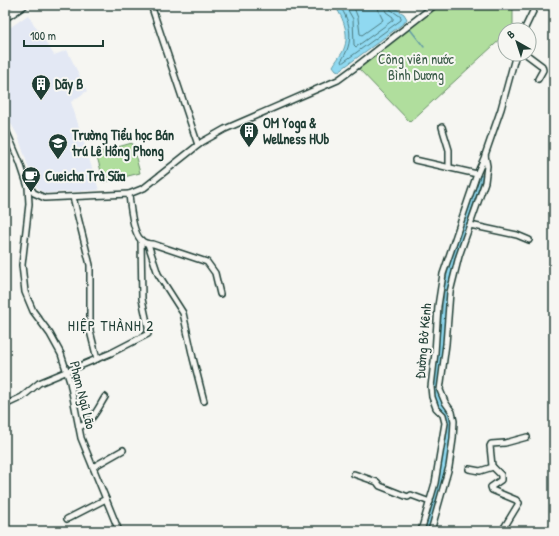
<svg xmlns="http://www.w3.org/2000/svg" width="559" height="536" viewBox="0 0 559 536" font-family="'Patrick Hand',sans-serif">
<rect width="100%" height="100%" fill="#f6f6f2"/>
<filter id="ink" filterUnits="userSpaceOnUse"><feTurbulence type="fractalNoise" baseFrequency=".025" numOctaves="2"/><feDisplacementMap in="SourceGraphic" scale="8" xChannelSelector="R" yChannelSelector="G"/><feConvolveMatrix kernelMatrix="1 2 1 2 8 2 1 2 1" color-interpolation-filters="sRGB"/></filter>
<g filter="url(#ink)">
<polygon fill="#e3e8f4" points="28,15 54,55 67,50 87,91 71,102 99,190 45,193 40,190 34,184 18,136 5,113 5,31"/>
<g fill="#b0de9d" stroke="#688e68">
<polygon points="439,5 513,5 513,28 511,30 505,30 505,35 410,122 356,66"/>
<polygon points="132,143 140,173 104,182 96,153"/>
</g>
<g fill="#90d9f1" stroke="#639ba5">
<path d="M334 5H390L404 14 407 19 404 23 339 71 336 70 333 66C336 61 339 57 342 53 351 37 344 18 334 5Z"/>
<path d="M480 175H483L468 220 449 284 439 391C441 402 450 410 451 419 456 457 436 496 428 531H424L436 490 447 433V420L438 408 433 391 445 284C452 247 466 210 480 175Z"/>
</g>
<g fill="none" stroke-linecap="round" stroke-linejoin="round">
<g stroke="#4c7b80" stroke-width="1">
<path d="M339 5C352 23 354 43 341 61L342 63 401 20V17L390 9 389 5"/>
<polyline points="345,5 353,19 354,45 356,47 393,20 393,17 386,12 384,5"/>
<polyline points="353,5 358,18 360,34 362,35 383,20 379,12 378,5"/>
</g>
<polyline stroke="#639ba5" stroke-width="1.5" points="409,28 424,47"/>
<defs>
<g id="minor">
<polyline points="151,5 198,145"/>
<polyline points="524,30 536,5"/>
<polyline points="526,54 542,66 543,70 538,79"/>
<polyline points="442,127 449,150 449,168"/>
<polyline points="5,128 20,163 28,187 29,204 22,265 25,292 33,311 50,334 61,354 70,382 81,438 119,531"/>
<polyline points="415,160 477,174"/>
<path d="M28 185 34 193 45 198 129 194C130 205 133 233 141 240 144 243 149 244 153 244L207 262 215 273 220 294"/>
<polyline points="129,194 144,188 202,142 225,129 338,80 353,69 435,5"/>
<polyline points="73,197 90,265 90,331 97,359"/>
<polyline points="470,225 517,235 529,240"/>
<polyline points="148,244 158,274 183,313 193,358 204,401"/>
<polyline points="5,405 22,397 39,383 111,353 148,334 148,327 142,299 141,240"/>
<path d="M79 427C92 423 98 408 105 397"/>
<polyline points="93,467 123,450"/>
<polyline points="469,469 480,471 493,467"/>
<polyline points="354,474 377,482 380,486 408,497 411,495 430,502"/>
<polyline points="67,519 106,499"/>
<polyline points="421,531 435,483 445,423 443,415 436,408 432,397 431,387 435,353 438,306 443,274 477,174 485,156"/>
<polyline points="431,531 449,467 453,439 454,421 452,412 445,402 440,390 446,344 450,292 459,256 485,182 487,166 485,155 501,109 516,54"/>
<polyline points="502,531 519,503 516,500 492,490 491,487 501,480 501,475 492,466 490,446 491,444 505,443 527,437"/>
</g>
<g id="highway">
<polyline points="5,7 8,5"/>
<polyline points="5,17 23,5"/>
</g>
</defs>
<use href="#minor" stroke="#1f3d34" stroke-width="8"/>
<use href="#highway" stroke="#1f3d34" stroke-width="11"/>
<use href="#minor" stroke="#f6f6f2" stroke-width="5"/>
<use href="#highway" stroke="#f6f6f2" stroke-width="8"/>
</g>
</g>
<defs>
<symbol id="building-pin" viewBox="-11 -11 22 30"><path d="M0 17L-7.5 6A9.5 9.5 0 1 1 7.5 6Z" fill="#1f3d34" stroke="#f6f6f2"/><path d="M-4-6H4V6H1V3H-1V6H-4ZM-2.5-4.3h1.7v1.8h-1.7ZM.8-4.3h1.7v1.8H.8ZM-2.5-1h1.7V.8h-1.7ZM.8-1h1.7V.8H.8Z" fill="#fff"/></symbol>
<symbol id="school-pin" viewBox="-11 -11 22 30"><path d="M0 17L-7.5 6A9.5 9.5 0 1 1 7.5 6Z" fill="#1f3d34" stroke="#f6f6f2"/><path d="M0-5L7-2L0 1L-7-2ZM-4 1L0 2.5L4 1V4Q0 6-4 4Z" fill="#fff"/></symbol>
<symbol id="cafe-pin" viewBox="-11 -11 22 30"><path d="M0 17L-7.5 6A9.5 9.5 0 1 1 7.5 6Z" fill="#1f3d34" stroke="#f6f6f2"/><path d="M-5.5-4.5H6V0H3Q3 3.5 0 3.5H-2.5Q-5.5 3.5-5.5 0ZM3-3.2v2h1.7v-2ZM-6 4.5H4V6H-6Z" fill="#fff"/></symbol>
</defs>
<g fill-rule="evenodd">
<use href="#building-pin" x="30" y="73" width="22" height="30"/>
<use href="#building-pin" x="238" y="120" width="22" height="30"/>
<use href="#school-pin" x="47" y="132" width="22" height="30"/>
<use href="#cafe-pin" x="20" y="165" width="22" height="30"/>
</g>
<g text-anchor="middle" stroke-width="4" stroke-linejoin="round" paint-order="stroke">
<g font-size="14" fill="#3c5d49" stroke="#f6f6f2">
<text x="416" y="64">Công viên nước<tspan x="416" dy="16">Bình Dương</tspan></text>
</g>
<g font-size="14" font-weight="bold" fill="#1f3d34" stroke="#f6f6f2" text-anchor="start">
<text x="55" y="89">Dãy B</text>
<text x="263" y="128">OM Yoga &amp;<tspan x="263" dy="16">Wellness HUb</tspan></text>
<text x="72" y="140">Trường Tiểu học Bán<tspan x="72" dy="16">trú Lê Hồng Phong</tspan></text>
<text x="45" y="181">Cueicha Trà Sữa</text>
</g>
<g font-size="14" fill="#1f3d34" stroke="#f6f6f2">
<text transform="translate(423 341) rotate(-85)" y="5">Đường Bờ Kênh</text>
<text transform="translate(83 395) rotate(76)" y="5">Phạm Ngũ Lão</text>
</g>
<g font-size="15" letter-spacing="1" fill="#1f3d34" stroke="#f6f6f2">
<text x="111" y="331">HIỆP THÀNH 2</text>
</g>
</g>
<rect width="559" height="536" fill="none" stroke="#f6f6f2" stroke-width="20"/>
<rect x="10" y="10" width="539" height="516" fill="none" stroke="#1f3d34" stroke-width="1.5" filter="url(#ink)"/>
<g transform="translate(517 42) rotate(321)"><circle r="19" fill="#f6f6f2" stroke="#a0aca6"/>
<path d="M0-3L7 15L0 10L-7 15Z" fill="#1f3d34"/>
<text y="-6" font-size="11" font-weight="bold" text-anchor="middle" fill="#1f3d34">B</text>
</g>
<path d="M24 40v6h79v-6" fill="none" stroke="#1f3d34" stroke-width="2"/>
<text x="30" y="40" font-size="12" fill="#1f3d34" stroke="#f6f6f2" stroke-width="3" paint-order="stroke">100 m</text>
</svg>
